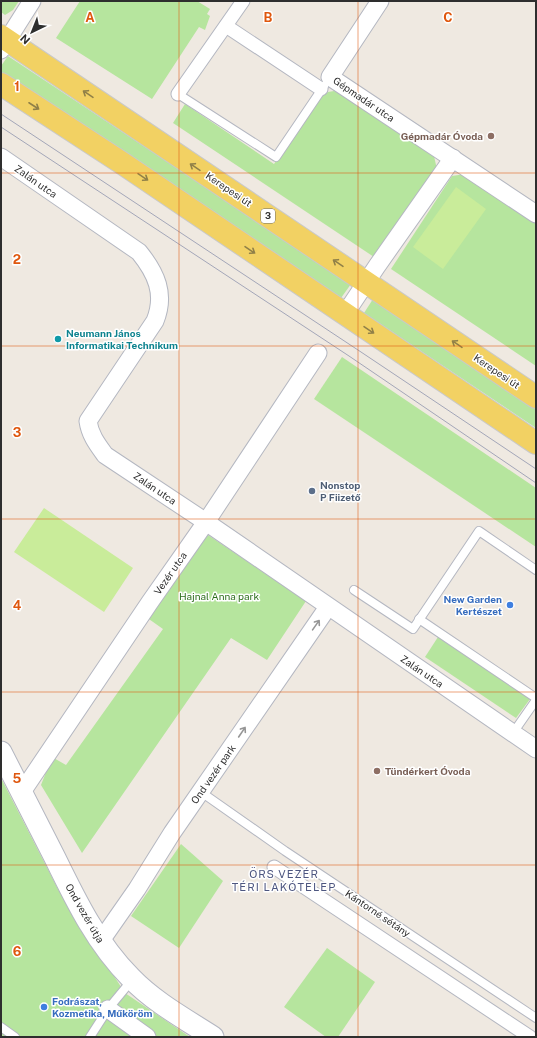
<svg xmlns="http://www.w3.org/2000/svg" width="537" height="1038" viewBox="0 0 537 1038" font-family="'Public Sans',sans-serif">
<rect width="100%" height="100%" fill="#efe9e1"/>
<g fill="#b6e59e">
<polygon points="1,1 19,1 13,10 5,15 1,12"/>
<polygon points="80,1 197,1 210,9 207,14 210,16 205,30 199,27 152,99 56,38"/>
<polygon points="8,56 351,284 341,298 1,72 1,66"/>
<polygon points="334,91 340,93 434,156 436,165 436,172 377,259 173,123 185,104 274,164 321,96 328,92"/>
<polygon points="465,174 536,220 536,366 391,269 452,176"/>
<polygon points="373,299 536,408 536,428 364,313"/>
<polygon points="342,357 536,488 536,547 314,399"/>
<polygon points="208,535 306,601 267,660 231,638 82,853 41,785 52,757 66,765 163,629 146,617"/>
<polygon points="438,637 530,699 516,718 425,657"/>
<polygon points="1,778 59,891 125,993 190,1037 1,1037"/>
<polygon points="181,844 223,881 179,948 131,916"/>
<polygon points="327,948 375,982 338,1037 326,1037 284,1007"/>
</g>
<g fill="#c9ec9a">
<polygon points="456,187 486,209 443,269 413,247"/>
<polygon points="44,508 133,568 104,612 14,552"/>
</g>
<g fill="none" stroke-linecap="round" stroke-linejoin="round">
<defs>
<g id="service">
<polyline points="178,94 276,157 324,86"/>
<polyline points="354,590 413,629 479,531 536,570"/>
<polyline points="419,619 536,698"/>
<polyline points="513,733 536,700"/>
<polyline points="201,792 285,851 536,1018"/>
<polyline points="1,1027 15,1037"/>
<polyline points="90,1037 108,1009 132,980"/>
</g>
<g id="pedestrian">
<polyline points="226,26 321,89"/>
<polyline points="178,94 243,1"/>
<polyline points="274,867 530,1037"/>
</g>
<g id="minor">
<polyline points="380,1 330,77 536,214"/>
<polyline points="1,50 32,1"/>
<path d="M1 157 139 252C156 273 166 294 155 321L88 421C90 435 97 444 105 455L206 522 536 749"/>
<polyline points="345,314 377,266 453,158"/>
<polyline points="22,792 150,602 206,522 318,353"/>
<polyline points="100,942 137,889 172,833 328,607"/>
<polyline points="108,1009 147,1037"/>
</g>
<path id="tertiary" d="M1 752C19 787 37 823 55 858 76 901 97 944 131 978 154 1002 185 1019 213 1037"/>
<g id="primary">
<polyline points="1,36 536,397"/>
<polyline points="1,84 122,163 536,443"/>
</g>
</defs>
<use href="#service" stroke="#b4b7c1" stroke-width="10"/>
<use href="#pedestrian" stroke="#b4b7c1" stroke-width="15"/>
<use href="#minor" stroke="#b4b7c1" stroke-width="19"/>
<use href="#tertiary" stroke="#b4b7c1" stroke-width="23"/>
<use href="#primary" stroke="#c9c9c9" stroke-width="24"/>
<use href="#service" stroke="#fff" stroke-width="8"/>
<use href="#pedestrian" stroke="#fff" stroke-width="13"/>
<use href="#minor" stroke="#fff" stroke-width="17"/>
<use href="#tertiary" stroke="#fff" stroke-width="21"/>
<use href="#primary" stroke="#f2d163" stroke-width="22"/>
<g stroke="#a3a6b8" stroke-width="1">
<polyline points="1,114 361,352 536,469"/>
<polyline points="1,127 349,356 536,483"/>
</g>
</g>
<defs><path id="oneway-shaft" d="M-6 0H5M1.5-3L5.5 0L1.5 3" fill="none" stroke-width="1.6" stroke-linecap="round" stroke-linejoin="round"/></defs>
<g stroke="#908048">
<use href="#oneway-shaft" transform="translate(88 94) rotate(-146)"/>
<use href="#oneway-shaft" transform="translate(34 106) rotate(33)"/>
<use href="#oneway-shaft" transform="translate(195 167) rotate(-146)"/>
<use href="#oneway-shaft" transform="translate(143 177) rotate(34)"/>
<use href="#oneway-shaft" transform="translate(250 250) rotate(34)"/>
<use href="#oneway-shaft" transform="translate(338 263) rotate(-146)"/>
<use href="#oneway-shaft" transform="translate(369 330) rotate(34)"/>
<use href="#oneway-shaft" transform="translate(457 344) rotate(-146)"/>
</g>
<g stroke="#969696">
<use href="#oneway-shaft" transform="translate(316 625) rotate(-55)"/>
<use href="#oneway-shaft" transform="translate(242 732) rotate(-56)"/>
</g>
<path fill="none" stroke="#df570e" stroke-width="1" stroke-opacity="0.55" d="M179 1V1037M358 1V1037M1 173H536M1 346H536M1 519H536M1 692H536M1 865H536"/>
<g fill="#8d6e63" stroke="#fff" stroke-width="1.5">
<circle cx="491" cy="136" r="4"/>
<circle cx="377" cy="771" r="4"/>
</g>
<circle fill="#0f9aa8" stroke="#fff" stroke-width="1.5" cx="58" cy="339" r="4"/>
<circle fill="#5c6f8a" stroke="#fff" stroke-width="1.5" cx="312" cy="491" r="4"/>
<g fill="#3f7fe0" stroke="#fff" stroke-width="1.5">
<circle cx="510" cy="605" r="4"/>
<circle cx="44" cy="1007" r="4"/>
</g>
<g text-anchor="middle" stroke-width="3" stroke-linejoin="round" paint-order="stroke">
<rect fill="#fff" stroke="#6d6d6d" stroke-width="1" x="261" y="209" width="14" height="14" rx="3"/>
<g font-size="9" font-weight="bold" fill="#2e2e2e">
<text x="268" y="219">3</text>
</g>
<g font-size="10" fill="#2e2e2e" stroke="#fff">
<text transform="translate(364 99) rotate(34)" y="4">Gépmadár utca</text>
<text transform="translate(36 181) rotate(35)" y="4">Zalán utca</text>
<text transform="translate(229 189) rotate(34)" y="4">Kerepesi út</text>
<text transform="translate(497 371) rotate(34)" y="4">Kerepesi út</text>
<text transform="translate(155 488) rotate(34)" y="4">Zalán utca</text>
<text transform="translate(170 573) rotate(-55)" y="4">Vezér utca</text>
<text transform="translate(422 671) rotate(34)" y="4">Zalán utca</text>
<text transform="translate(213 774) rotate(-55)" y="4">Ond vezér park</text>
<text transform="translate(85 913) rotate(60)" y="4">Ond vezér útja</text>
<text transform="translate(378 913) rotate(34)" y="4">Kántorné sétány</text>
</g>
<g font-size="10" font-weight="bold" fill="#785e54" stroke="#fff" text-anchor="end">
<text x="483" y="140">Gépmadár Óvoda</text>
<text x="385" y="775" text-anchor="start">Tündérkert Óvoda</text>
</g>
<g font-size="10" font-weight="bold" fill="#0d838f" stroke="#fff" text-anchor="start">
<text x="66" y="337">Neumann János<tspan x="66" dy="12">Informatikai Technikum</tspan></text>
</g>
<g font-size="10" font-weight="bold" fill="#4e5e75" stroke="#fff" text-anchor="start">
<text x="320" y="489">Nonstop<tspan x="320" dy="12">P Fiizető</tspan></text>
</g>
<g font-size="10" fill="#2c6e1b" stroke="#fff">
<text x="219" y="600">Hajnal Anna park</text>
</g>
<g font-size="10" font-weight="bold" fill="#366cbe" stroke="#fff" text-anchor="end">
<text x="502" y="603">New Garden<tspan x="502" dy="12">Kertészet</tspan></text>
<text x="52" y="1005" text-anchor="start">Fodrászat,<tspan x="52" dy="12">Kozmetika, Műköröm</tspan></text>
</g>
<g font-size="11" letter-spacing="1" fill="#4d5680" stroke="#fff">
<text x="284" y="878">ÖRS VEZÉR<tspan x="284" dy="13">TÉRI LAKÓTELEP</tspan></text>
</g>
</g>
<g font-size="13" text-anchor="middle" font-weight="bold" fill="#df570e" stroke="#fff" stroke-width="3" stroke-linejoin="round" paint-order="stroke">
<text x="90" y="22">A</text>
<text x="268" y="22">B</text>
<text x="448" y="22">C</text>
<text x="17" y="91">1</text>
<text x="17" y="264">2</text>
<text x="17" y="437">3</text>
<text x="17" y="610">4</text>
<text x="17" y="783">5</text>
<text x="17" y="956">6</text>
</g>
<rect width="537" height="1038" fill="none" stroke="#2e2e2e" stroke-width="4"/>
<g transform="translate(32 32) rotate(223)" stroke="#ffffff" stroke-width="3" paint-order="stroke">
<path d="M0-3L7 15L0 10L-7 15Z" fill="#2e2e2e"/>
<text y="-6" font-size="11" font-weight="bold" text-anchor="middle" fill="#2e2e2e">N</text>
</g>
</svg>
